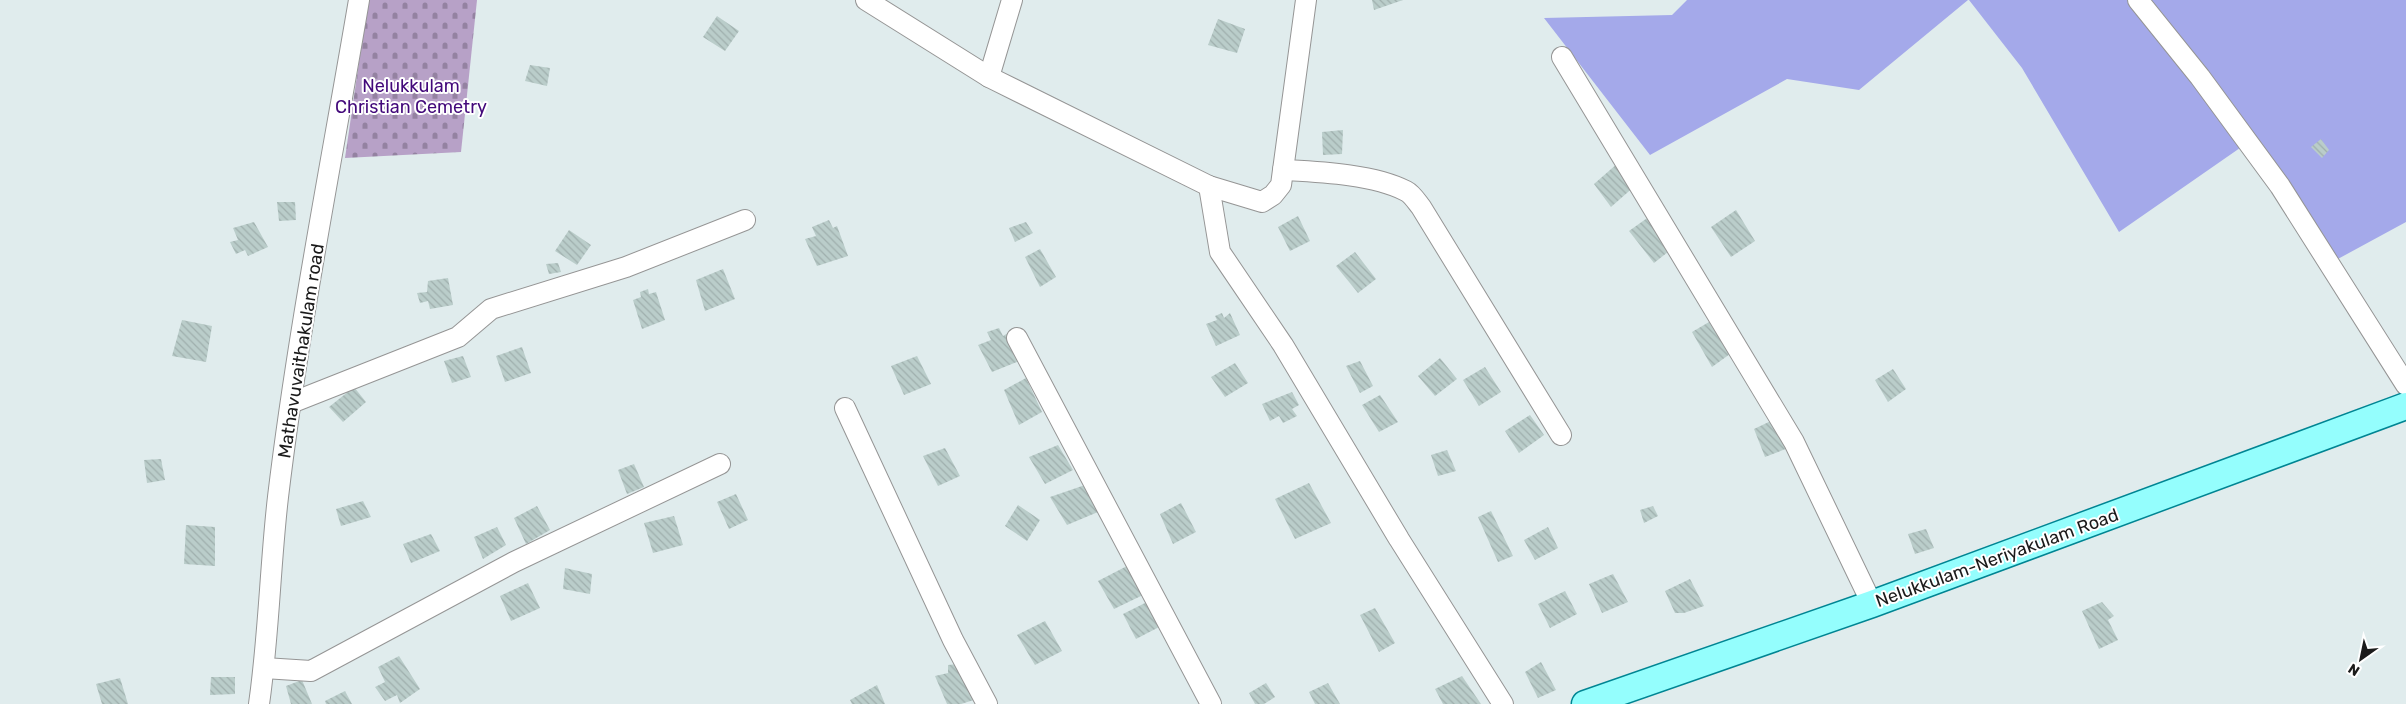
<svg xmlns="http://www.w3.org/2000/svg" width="2406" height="704" viewBox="0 0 2406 704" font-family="Rubik,sans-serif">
<defs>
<pattern id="cemetery-stones" width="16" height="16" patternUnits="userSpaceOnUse" patternTransform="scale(1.25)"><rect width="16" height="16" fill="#b7a1c7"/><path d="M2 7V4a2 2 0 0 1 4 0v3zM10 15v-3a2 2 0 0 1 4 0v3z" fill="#9482a1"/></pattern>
<pattern id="building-back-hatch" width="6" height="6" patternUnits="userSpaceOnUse" patternTransform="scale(1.25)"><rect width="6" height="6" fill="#bacdca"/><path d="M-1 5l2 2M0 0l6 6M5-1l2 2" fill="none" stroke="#9fafad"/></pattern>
</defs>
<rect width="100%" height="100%" fill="#e0eced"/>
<g fill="#a4a9ea">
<polygon points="1687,0 1968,0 1859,90 1787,79 1650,155 1544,18 1672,15"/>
<polygon points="1969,0 2406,0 2406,222 2336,260 2250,141 2119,232 2022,68"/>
</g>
<polygon fill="url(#cemetery-stones)" points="368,0 477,0 461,152 345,158"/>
<g fill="url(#building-back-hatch)">
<polygon points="1372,0 1403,0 1374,10"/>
<polygon points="717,16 739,31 725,51 703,37"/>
<polygon points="1218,19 1245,29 1237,53 1208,45"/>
<polygon points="530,65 550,68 547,86 525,81"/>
<polygon points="1343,130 1342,154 1323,155 1322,132"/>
<polygon points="2321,139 2329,150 2322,158 2311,147"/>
<polygon points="1618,163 1636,185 1611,207 1594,184"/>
<polygon points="277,202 295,202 296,220 279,221"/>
<polygon points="1736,210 1755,241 1731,257 1711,227"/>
<polygon points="1298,216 1310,241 1290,251 1278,227"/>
<polygon points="1650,216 1673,248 1654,263 1629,231"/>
<polygon points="829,220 833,228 837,226 848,256 817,266 805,239 816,236 812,227"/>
<polygon points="254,222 268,247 248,256 245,250 236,254 230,242 238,240 233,228"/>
<polygon points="1026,222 1033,233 1015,242 1009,228"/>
<polygon points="569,230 591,245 577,265 555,251"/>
<polygon points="1040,249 1056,277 1040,287 1025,257"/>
<polygon points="1355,252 1376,279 1358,293 1336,266"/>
<polygon points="558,263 561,272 549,274 546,264"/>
<polygon points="723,269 735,299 705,311 696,280"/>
<polygon points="448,278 453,305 430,309 428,301 420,303 417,293 427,292 428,281"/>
<polygon points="648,289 649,294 656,292 665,320 642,329 633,300 641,297 640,292"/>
<polygon points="1222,313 1224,318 1230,313 1240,335 1216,346 1206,324 1217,320 1215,316"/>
<polygon points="182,320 212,326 206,362 172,356"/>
<polygon points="1709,322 1730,354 1712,367 1692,332"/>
<polygon points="999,328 1003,336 1008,333 1022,360 992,372 978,345 991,340 987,332"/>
<polygon points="522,347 531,373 505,382 496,356"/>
<polygon points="463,356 471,377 452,383 444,361"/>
<polygon points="917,356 931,384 904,395 891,366"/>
<polygon points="1440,358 1457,379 1435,396 1418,376"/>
<polygon points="1360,361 1373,386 1360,393 1346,366"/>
<polygon points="1235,363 1248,383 1225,397 1211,377"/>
<polygon points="1485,367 1501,392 1479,406 1463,380"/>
<polygon points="1893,369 1906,389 1888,402 1875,380"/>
<polygon points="1026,378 1042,412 1019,425 1004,390"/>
<polygon points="354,387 366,402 343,422 329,407"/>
<polygon points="1292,392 1299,405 1292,409 1297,416 1283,423 1279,416 1270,421 1262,404"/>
<polygon points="1380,395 1398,422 1379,432 1362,405"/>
<polygon points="1530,415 1544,435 1519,453 1505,431"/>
<polygon points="1775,419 1788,448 1765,457 1754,429"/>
<polygon points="1058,445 1073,470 1045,484 1029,457"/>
<polygon points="945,448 960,476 938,486 923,456"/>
<polygon points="1447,450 1456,471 1438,476 1431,455"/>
<polygon points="161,459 165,480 147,483 144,460"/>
<polygon points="634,464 644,487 627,494 618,470"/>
<polygon points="1309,483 1331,523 1295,539 1275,499"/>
<polygon points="1085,485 1098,512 1067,525 1050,497"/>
<polygon points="736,494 748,520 729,529 717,502"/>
<polygon points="363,501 371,517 341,526 336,509"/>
<polygon points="1181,503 1196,532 1173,544 1160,514"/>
<polygon points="1018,505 1040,520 1027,541 1005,526"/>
<polygon points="537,506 550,530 526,544 514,518"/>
<polygon points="1653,506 1658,516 1644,523 1640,510"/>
<polygon points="1491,511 1513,556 1498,562 1478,517"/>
<polygon points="674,516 683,545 653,553 644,523"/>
<polygon points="186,525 215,527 215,566 184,564"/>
<polygon points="497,527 506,545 483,559 474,537"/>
<polygon points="1548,527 1558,548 1535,560 1524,540"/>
<polygon points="1926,529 1934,548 1915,554 1908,534"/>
<polygon points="431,534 440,551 411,563 403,544"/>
<polygon points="1127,566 1143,595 1114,609 1098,581"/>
<polygon points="565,568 592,574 590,594 563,589"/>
<polygon points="1613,574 1628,602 1602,613 1589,584"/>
<polygon points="1690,579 1704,606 1684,613 1675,613 1665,591"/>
<polygon points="528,583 540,608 511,621 500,596"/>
<polygon points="1565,591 1577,614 1550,628 1538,604"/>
<polygon points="1147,602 1163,625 1136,639 1123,614"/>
<polygon points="2102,602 2114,616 2108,620 2118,640 2099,649 2082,611"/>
<polygon points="1375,608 1395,643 1379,652 1360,615"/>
<polygon points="1045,621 1062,651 1035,665 1017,635"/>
<polygon points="399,656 420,689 400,703 397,695 385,701 375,687 385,682 378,667"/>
<polygon points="1541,662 1556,690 1538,698 1525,672"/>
<polygon points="958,664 977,699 961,704 947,704 935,676 948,673 948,665"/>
<polygon points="1462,676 1481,704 1443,704 1435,689"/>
<polygon points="211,677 235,677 235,694 210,695"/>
<polygon points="120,678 128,704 102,704 96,684"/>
<polygon points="302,680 312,704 291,704 286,686"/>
<polygon points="1266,683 1275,697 1264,704 1255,704 1249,693"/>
<polygon points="1328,683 1340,704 1315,704 1309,692"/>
<polygon points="877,685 885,704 852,704 850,700"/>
<polygon points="345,691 352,704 326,704 325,701"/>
</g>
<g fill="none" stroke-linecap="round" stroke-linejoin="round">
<defs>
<g id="minor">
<polyline points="866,0 989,77 1209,186 1262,202 1273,195 1281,185 1306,0"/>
<polyline points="2138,0 2200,77 2280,186 2406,385"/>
<polyline points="1562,57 1794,442 1872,604"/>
<polyline points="989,77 1012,0"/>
<path d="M1283 170C1319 172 1373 174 1406 191 1412 194 1417 202 1421 207L1561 435"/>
<polyline points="1209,186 1220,252 1283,345 1399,539 1503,704"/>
<polyline points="1017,338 1211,704"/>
<polyline points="291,403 458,337 491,309 626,267 745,220"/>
<polyline points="845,408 953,640 987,704"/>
<polyline points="264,668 311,671 514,562 720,464"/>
<path d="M259 704C269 635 270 566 278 497 298 330 331 165 359 0"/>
</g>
<polyline id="major" points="1585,704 1872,604 2406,406"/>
</defs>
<use href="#minor" stroke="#959595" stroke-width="22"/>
<use href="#major" stroke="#008593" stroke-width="29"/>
<use href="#minor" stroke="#fff" stroke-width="20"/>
<use href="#major" stroke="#94fefd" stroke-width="26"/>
</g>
<g text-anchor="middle" stroke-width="4" stroke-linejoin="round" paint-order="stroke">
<g font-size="18" fill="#42087a" stroke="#fff">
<text x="411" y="92">Nelukkulam<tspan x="411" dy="21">Christian Cemetry</tspan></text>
</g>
<g font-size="18" fill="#1b1b1b" stroke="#fff">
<text transform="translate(301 351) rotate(-81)" y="6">Mathavuvaithakulam road</text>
<text transform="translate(1997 558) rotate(-20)" y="6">Nelukkulam-Neriyakulam Road</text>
</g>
</g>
<g transform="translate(2361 659) rotate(213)" stroke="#ffffff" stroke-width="4" paint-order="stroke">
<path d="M0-4L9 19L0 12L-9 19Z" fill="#1b1b1b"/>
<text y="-8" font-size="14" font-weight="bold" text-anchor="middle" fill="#1b1b1b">N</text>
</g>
</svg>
